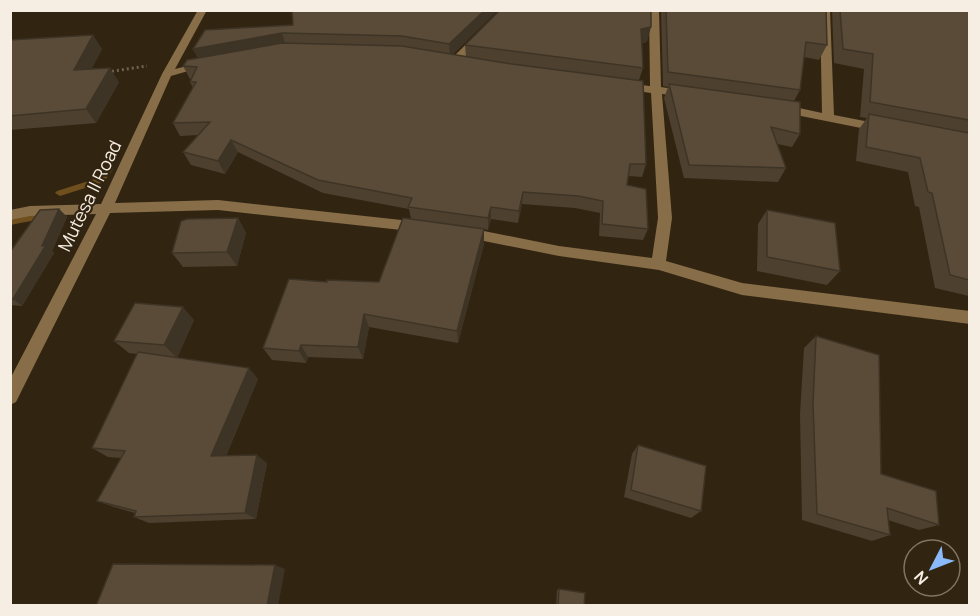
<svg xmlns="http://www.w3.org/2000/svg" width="980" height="616" viewBox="0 0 980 616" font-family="Manrope,sans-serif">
<rect width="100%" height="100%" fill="#312411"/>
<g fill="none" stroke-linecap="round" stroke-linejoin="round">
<g fill="#6e4f1d" fill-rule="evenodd">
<polygon points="109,166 113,169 104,182 60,196 55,193 57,191 98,178 106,167"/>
<polygon points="49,212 54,215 52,217 10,225 10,218"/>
</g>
<polyline stroke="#6e6251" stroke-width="3" stroke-dasharray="2 3" stroke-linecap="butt" points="107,72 147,66"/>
<g fill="#876d48" fill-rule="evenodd">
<polygon points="198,10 207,10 175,69 204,62 209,65 171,76 115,203 218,200 420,222 427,227 420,232 218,210 110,213 16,402 10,405 10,379 96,214 30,216 10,220 10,210 30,206 101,204 162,74"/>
<polygon points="501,10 511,10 458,64 450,64 450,60"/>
<polygon points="649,10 659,10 661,87 686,91 692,94 686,97 662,94 672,218 666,261 742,283 970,311 970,324 742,295 659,270 559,256 459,236 457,232 459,228 464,227 559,246 652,258 658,218 651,93 623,89 618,86 623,83 650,86"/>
<polygon points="820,10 830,10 834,115 885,125 885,131 881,132 781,112 775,108 781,104 822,113"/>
</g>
</g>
<g fill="#4d402f">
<polygon points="292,10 498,10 452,55 466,57 465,45 647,42 642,43 643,68 639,80 646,164 642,177 628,176 627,185 648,229 643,240 599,236 600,213 575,208 522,204 518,223 491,219 488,230 484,229 484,244 458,343 369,327 363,359 308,357 306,363 272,360 263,348 327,282 379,282 411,219 409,209 323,193 238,152 225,174 191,165 183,152 198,135 180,136 173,123 193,88 190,82 191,79 190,79 183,66 198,58 193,49 293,25"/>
<polygon points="661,10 826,10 827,45 819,60 804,57 800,90 794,101 800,134 792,147 777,144 786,168 778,182 684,178 664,98 668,87 663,86"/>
<polygon points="832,10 969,10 969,296 935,288 919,207 915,206 908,172 856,161 859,129 867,118 860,117 864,69 834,63"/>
<polygon points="10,40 102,49 91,69 119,82 96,123 10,130"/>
<polygon points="59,209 67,217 52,251 54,253 22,306 10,305 10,252"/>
<polygon points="767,210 840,271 827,285 757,271 758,224"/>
<polygon points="238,218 246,233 237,266 183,267 172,253"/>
<polygon points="194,320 177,358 258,379 226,456 267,463 256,519 149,523 134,517 135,513 114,507 97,501 121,458 108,457 92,448 137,354 129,353 114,341"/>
<polygon points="816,336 881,474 939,525 919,530 888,520 890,535 872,541 802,520 800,414 804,348"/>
<polygon points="638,445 701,511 691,518 624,497 632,454"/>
<polygon points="559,589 584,606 556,606 557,590"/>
</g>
<g fill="#3e3426">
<polygon points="485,10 498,10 450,57 449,44"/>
<polygon points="651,27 647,42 638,43 641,29"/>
<polygon points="282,33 286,46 200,62 193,49"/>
<polygon points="93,35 102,49 84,84 74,70"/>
<polygon points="110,68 119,82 96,123 86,109"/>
<polygon points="231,140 238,152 225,174 218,161"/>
<polygon points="523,192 522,204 518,223 519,211"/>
<polygon points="491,207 491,219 488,230 488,218"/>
<polygon points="59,209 67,217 52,251 54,253 22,306 13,299"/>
<polygon points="238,218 246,233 237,266 227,252"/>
<polygon points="484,229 484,244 458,343 457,331"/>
<polygon points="183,307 194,320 177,358 164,345"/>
<polygon points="364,314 369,327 363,359 358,347"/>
<polygon points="301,345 308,357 306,363 299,351"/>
<polygon points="249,368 258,379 222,464 211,456"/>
<polygon points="257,455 267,463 256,519 245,513"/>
<polygon points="275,565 285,569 278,606 267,606"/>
</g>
<g fill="#594b37" stroke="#3e3426" stroke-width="1.5">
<polygon points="292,10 485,10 449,44 402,36 282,33 193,49 205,30 293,25"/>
<polygon points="500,10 651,10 651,27 641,29 643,68 465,45"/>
<polygon points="666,10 826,10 827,45 806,42 800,90 668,72"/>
<polygon points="840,10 969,10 969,120 870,102 873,54 843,49"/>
<polygon points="93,35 74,70 110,68 86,109 10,116 10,40"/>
<polygon points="282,43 402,46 505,63 643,81 646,164 630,164 627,185 646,189 648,229 602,224 603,201 578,196 523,192 519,211 491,207 488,218 408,207 412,198 318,180 231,140 218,161 183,152 210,122 173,123 196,82 190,82 197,67 183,66 187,60"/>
<polygon points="669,84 800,102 800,134 771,127 786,168 689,165"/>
<polygon points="869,114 969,133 969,280 950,275 932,193 928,192 920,158 866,147"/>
<polygon points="59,209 42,246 46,245 13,299 10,299 10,252 40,210"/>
<polygon points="767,210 835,223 840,271 767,257"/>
<polygon points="238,218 227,252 172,253 181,221 187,219"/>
<polygon points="403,218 484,229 457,331 364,314 358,347 301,345 299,351 263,348 289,279 327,282 327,280 379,282"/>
<polygon points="135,303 183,307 164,345 114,341"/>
<polygon points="816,336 879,355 881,474 936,491 939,525 887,508 890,535 817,514 813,404"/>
<polygon points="138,352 249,368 211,456 257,455 245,513 134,517 136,511 97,501 125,451 92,448"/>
<polygon points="638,445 706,466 701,511 631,490"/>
<polygon points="113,564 275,565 267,606 96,606"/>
<polygon points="559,589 585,593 584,606 558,606"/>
</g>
<g text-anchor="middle" stroke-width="4.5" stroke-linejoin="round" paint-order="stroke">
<g font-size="18" fill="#f6eee2" stroke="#312411">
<text transform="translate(90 196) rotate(-64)" y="6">Mutesa II Road</text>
</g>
</g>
<rect width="980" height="616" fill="none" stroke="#f6eee2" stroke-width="24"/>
<g transform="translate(932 568) rotate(228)"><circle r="28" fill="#312411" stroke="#807565" stroke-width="1.5"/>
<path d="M0-4.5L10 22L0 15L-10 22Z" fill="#8abafc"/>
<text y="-9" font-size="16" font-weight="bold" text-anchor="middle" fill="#f6eee2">N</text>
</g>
</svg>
